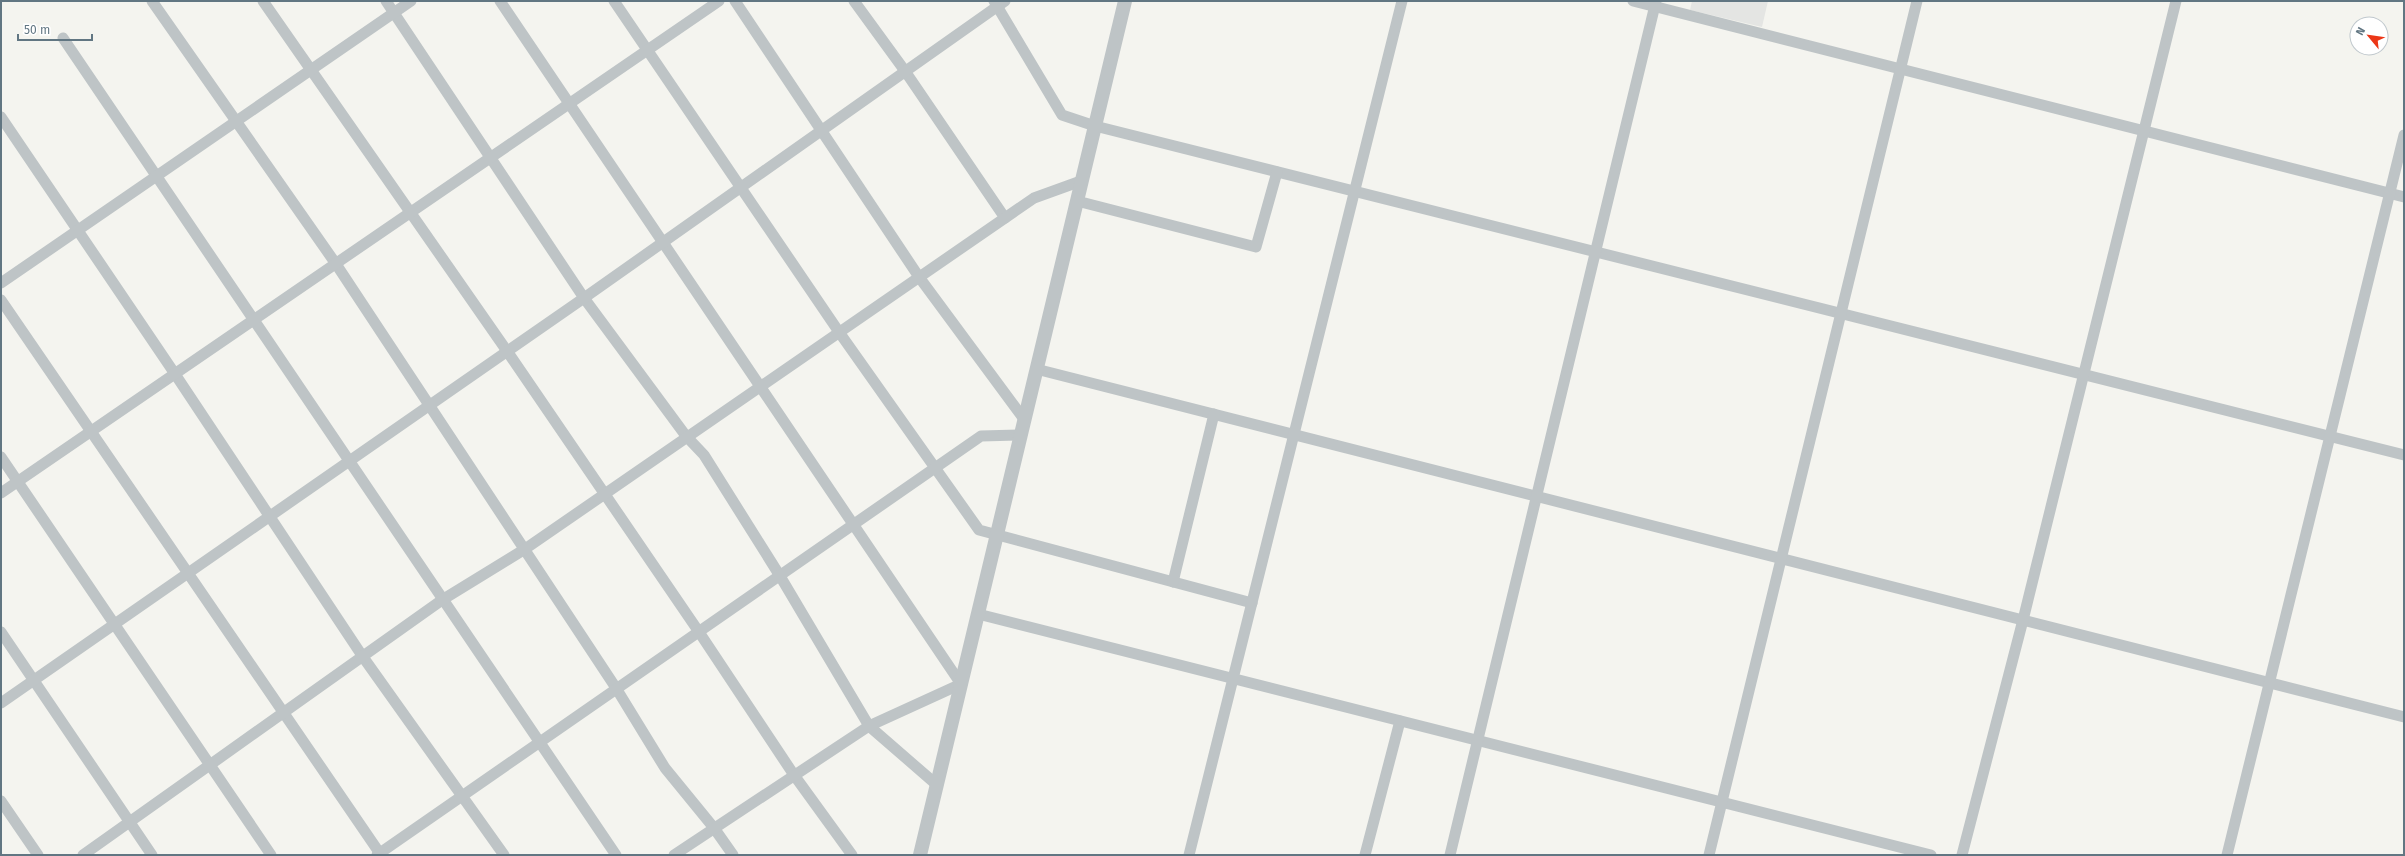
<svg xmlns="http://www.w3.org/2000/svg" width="2405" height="856" viewBox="0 0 2405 856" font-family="'Fira Sans',sans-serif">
<rect width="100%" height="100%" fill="#f4f4ef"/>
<polygon fill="#e4e5e3" points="1692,1 1768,1 1762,27 1690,10"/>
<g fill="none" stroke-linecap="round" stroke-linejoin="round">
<g stroke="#bec4c6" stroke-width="11">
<polyline points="152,1 336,264 616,688 665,768 714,828 733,855"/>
<polyline points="263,1 507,351 699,632 794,775 852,855"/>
<polyline points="386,1 584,298 686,436 704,455 780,576 869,726 937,785"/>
<polyline points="500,1 961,684 869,726 674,855"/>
<polyline points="614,1 839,332 979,530 1252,603"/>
<polyline points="735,1 919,277 1024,419"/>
<polyline points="854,1 905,71 1005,218"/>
<polyline points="994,1 1062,115 1095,126 2404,455"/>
<polyline points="1633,1 2404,197"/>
<polyline points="63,38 616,855"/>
<polyline points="1,117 175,374 363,657 504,855"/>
<polyline points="1077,201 1256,247 1277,172"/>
<polyline points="1,283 411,1"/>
<polyline points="1,300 381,855"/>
<polyline points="1036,369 2404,717"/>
<polyline points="1,457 271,855"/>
<polyline points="1,493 719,1"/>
<polyline points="1173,582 1214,414"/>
<polyline points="978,614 1931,855"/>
<polyline points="1,632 152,855"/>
<polyline points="1,703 584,298 1005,1"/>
<polyline points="1,801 38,855"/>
<polyline points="83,855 442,600 525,549 1034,198 1081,181"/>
<polyline points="377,855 981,436 1021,435"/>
<polyline points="1189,855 1402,1"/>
<polyline points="1365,855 1400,721"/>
<polyline points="1450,855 1656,1"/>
<polyline points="1709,855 1917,1"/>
<polyline points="1962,855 2023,620 2176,1"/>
<polyline points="2227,855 2404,135"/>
</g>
<polyline stroke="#bec4c6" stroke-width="14" points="920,855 1125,1"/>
</g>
<rect width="2405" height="856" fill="none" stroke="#617682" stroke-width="4"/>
<g transform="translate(2369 36) rotate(299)"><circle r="19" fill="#ffffff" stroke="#c0c8cd"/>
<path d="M0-3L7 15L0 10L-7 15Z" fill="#ec3717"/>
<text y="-6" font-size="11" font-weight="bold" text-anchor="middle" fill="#617682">N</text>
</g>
<path d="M18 34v6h74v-6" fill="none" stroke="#617682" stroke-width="2"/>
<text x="24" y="34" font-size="12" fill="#617682" stroke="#ffffff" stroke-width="3" paint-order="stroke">50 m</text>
</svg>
